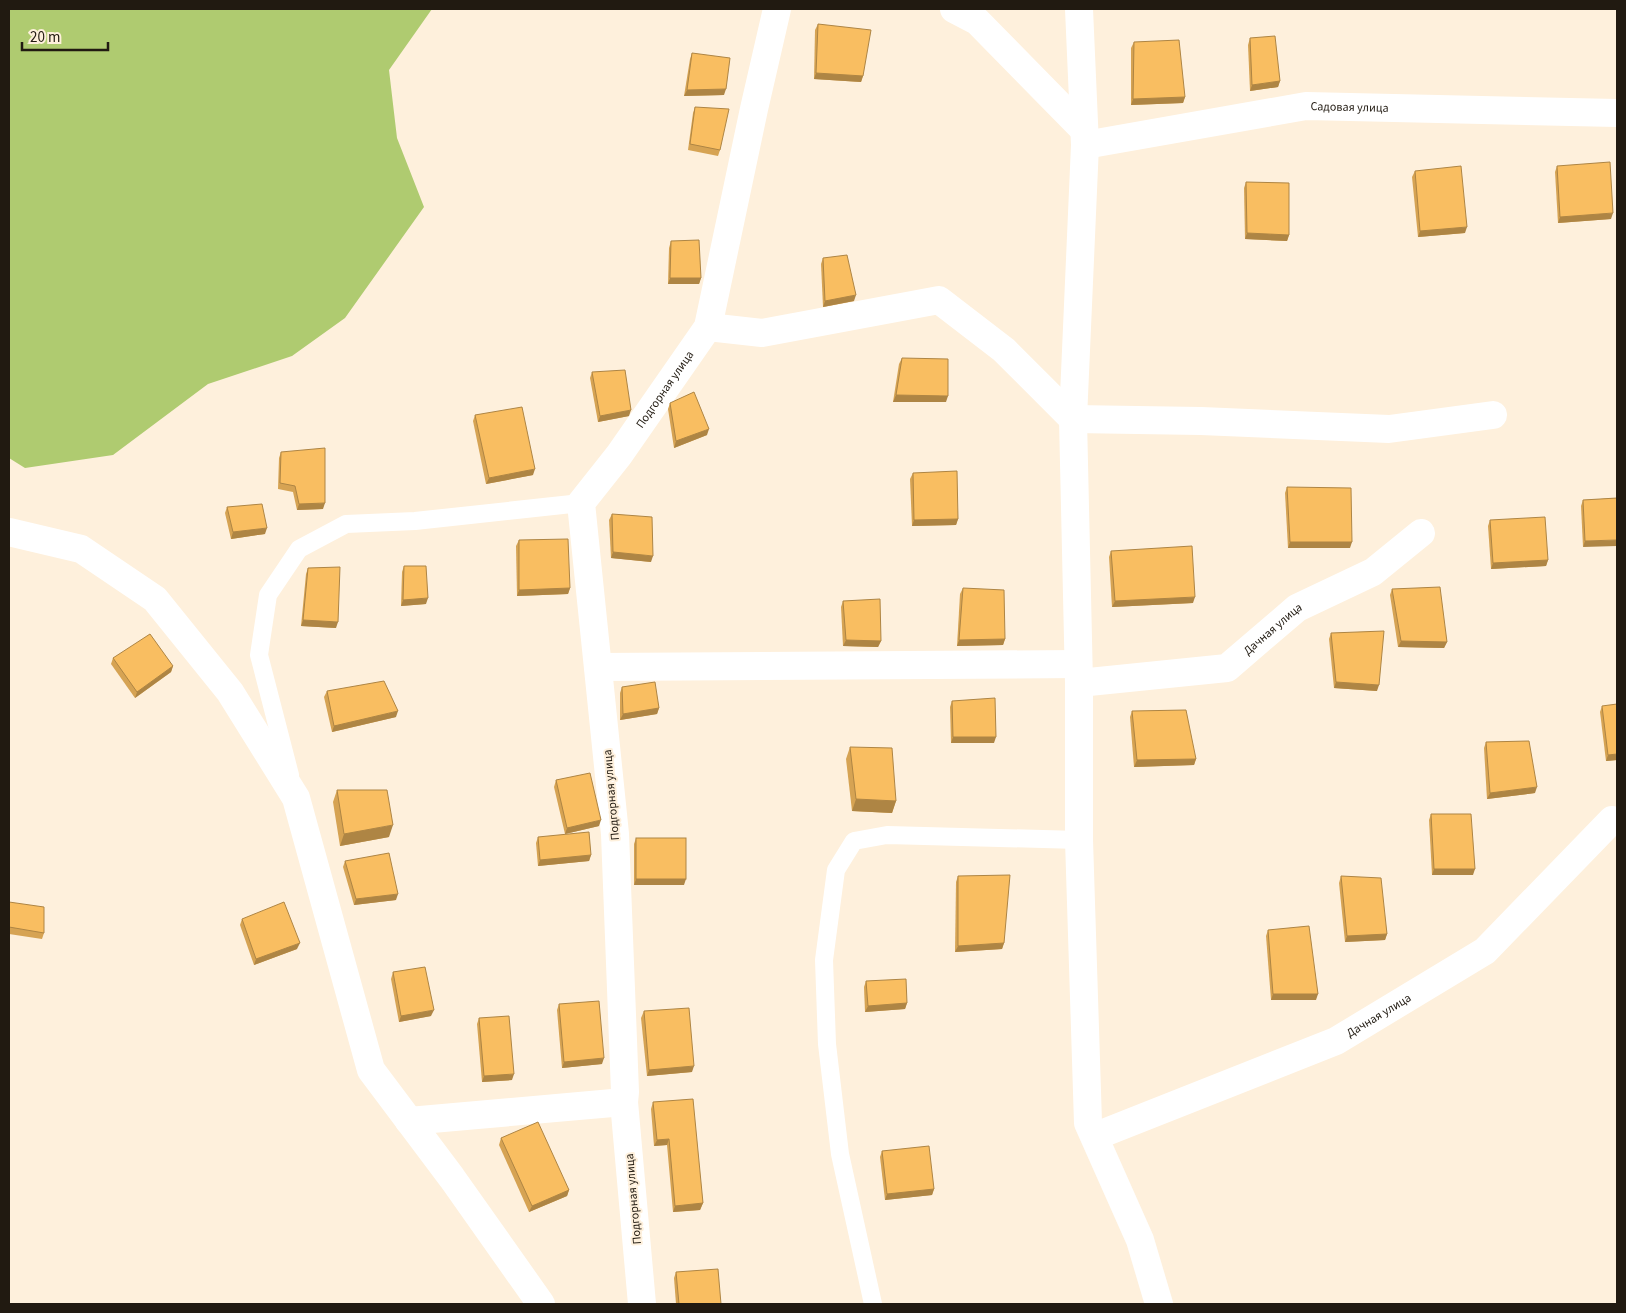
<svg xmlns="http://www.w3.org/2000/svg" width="1626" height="1313" viewBox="0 0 1626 1313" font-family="'Source Sans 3',sans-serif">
<rect width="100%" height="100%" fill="#fef0dc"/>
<polygon fill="#afcb70" points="9,9 432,9 389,70 397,138 424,207 345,318 292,356 208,384 113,455 25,468 9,458"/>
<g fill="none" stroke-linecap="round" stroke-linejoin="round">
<g stroke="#fff" stroke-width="18">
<polyline points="290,775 259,655 268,595 299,549 346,524 415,521 581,503"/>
<polyline points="873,1304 840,1154 827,1044 824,960 836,870 854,841 887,835 1079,840"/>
</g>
<g stroke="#fff" stroke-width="28">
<polyline points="954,9 977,21 1083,129"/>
<polyline points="1079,9 1085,145 1073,419 1079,683 1079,840 1088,1123 1140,1240 1159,1304"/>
<path id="s1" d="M1085 145 1306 106 1617 113"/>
<polyline points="708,327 762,333 939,300 1004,350 1073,419 1201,421 1389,429 1493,415"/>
<polyline points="9,532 81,549 155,599 230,692 296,798 371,1070 452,1178 541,1304"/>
<polyline points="598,667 1078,664"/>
<path id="s2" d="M1079 683 1227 668 1297 608 1373 572 1421 533"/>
<polyline points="409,1121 624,1102"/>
<path id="s3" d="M1096 1136 1336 1041 1485 951 1612 820"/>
<path id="s4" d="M642 1304 624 1102 625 1092 615 834 581 503 619 455 708 327 754 109 777 9"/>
</g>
</g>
<g fill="#d6a353">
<polygon points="818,24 863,76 861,82 814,79 815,30"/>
<polygon points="1250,38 1280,81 1278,87 1250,91 1248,45"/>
<polygon points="1134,42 1185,97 1183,103 1131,105 1131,48"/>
<polygon points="692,53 724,95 684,96 690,59"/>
<polygon points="695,107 720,150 718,156 688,150 693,113"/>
<polygon points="1557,166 1611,219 1558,223 1555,172"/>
<polygon points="1415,171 1465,233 1418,237 1412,177"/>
<polygon points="1246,182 1289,235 1287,241 1245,239 1244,188"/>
<polygon points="671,241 701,278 699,284 668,284 669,248"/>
<polygon points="823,258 854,301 823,307 821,264"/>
<polygon points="902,358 946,402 893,402 899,364"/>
<polygon points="592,372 629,416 598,422 590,378"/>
<polygon points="670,403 707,435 674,448 668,409"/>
<polygon points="475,415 533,475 486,484 473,421"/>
<polygon points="281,452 323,509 297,510 293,492 278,489 279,458"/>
<polygon points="913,473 958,519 956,525 912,526 910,479"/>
<polygon points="1287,487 1350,548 1288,548 1285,493"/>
<polygon points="1617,498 1583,547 1581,506 1583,500"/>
<polygon points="227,507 265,534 231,539 225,513"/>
<polygon points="612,514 651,562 611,558 609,520"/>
<polygon points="1490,520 1548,560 1546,566 1491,569 1488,526"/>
<polygon points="519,540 570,588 568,594 517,596 516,546"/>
<polygon points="1111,551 1193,603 1112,607 1109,557"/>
<polygon points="404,566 426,604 401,606 402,572"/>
<polygon points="308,568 336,628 301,626 306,574"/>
<polygon points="963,588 1005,639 1003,645 957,646 960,594"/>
<polygon points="1392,589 1447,642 1444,648 1398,647 1390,595"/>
<polygon points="843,601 881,641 878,647 843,646 841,607"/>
<polygon points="1331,633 1377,691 1334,688 1329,639"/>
<polygon points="113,658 173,666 171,672 135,698 111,664"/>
<polygon points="622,687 659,708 657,714 620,720 620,693"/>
<polygon points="327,691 396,717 332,732 324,697"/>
<polygon points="952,701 994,743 951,743 950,707"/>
<polygon points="1602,706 1617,760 1606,761 1600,712"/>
<polygon points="1132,711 1196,759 1194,765 1134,767 1130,717"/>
<polygon points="1486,742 1535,793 1487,799 1484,748"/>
<polygon points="850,747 896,801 892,813 852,811 846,759"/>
<polygon points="556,780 599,826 565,834 554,787"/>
<polygon points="337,790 389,837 340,846 333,802"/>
<polygon points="1431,814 1473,875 1432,875 1429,820"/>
<polygon points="538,837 591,855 589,861 538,866 536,843"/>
<polygon points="636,838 684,885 634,885 634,844"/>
<polygon points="345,861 396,900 354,905 343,867"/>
<polygon points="958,876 1004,943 1002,949 955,952 956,882"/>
<polygon points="1341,876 1387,934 1385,940 1345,942 1339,883"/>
<polygon points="9,902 44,933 42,939 9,934"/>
<polygon points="242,919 297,949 254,965 240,925"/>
<polygon points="1268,930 1316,1000 1271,1000 1266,936"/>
<polygon points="393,972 431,1016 399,1022 391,979"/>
<polygon points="866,981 907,1003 905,1009 865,1012 864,987"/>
<polygon points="559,1004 602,1064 562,1068 557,1010"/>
<polygon points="644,1011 692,1072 647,1076 641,1018"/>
<polygon points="479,1018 512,1080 482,1082 477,1024"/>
<polygon points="653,1102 703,1203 700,1210 673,1212 667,1145 654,1146 651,1109"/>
<polygon points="501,1138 569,1190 567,1196 529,1212 499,1145"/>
<polygon points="882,1151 934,1189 932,1195 885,1200 880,1157"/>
<polygon points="676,1272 721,1304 676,1304 674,1278"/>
</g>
<g fill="#ae8544">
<polygon points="816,73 863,76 861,82 814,79"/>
<polygon points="1280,81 1278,87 1250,91 1252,85"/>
<polygon points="726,89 724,95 684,96 687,90"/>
<polygon points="1185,97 1183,103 1131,105 1133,99"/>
<polygon points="1613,213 1611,219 1558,223 1560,217"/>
<polygon points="1467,227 1465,233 1418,237 1420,231"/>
<polygon points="1247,233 1289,235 1287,241 1245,239"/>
<polygon points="670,278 701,278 699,284 668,284"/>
<polygon points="856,295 854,301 823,307 825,301"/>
<polygon points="896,395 948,396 946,402 893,402"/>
<polygon points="631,410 629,416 598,422 600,416"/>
<polygon points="709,429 707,435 674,448 676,441"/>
<polygon points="535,469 533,475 486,484 489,478"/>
<polygon points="325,503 323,509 297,510 299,504"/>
<polygon points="958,519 956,525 912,526 914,520"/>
<polygon points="267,528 265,534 231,539 233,532"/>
<polygon points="1617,540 1617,546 1583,547 1585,541"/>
<polygon points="1290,542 1352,542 1350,548 1288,548"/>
<polygon points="613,552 653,556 651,562 611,558"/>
<polygon points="1548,560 1546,566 1491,569 1493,563"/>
<polygon points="570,588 568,594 517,596 519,590"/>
<polygon points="1195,597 1193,603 1112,607 1115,601"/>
<polygon points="428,598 426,604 401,606 403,600"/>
<polygon points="303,620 338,622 336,628 301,626"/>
<polygon points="1005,639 1003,645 957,646 959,640"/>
<polygon points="846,640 881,641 878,647 843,646"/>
<polygon points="1401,641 1447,642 1444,648 1398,647"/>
<polygon points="173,666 171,672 135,698 137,692"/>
<polygon points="1336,682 1379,685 1377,691 1334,688"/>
<polygon points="659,708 657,714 620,720 623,714"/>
<polygon points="398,711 396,717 332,732 334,726"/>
<polygon points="953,737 996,737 994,743 951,743"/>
<polygon points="1617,754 1617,760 1606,761 1608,755"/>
<polygon points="1196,759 1194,765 1134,767 1137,760"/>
<polygon points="1537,787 1535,793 1487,799 1490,793"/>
<polygon points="856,799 896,801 892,813 852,811"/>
<polygon points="601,820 599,826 565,834 567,828"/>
<polygon points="393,825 389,837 340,846 344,834"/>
<polygon points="591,855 589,861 538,866 540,860"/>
<polygon points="1434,869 1475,869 1473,875 1432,875"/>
<polygon points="636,879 686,879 684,885 634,885"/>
<polygon points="398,894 396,900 354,905 356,899"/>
<polygon points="1387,934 1385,940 1345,942 1347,936"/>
<polygon points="300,943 297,949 254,965 256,959"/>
<polygon points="1004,943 1002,949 955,952 958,946"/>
<polygon points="1273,994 1318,994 1316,1000 1271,1000"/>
<polygon points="907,1003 905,1009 865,1012 868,1006"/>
<polygon points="434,1010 431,1016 399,1022 401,1016"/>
<polygon points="604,1058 602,1064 562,1068 564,1062"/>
<polygon points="694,1066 692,1072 647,1076 649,1070"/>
<polygon points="514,1074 512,1080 482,1082 484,1076"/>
<polygon points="669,1139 667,1145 654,1146 657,1140"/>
<polygon points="934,1189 932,1195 885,1200 887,1194"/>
<polygon points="569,1190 567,1196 529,1212 532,1206"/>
<polygon points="703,1203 700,1210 673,1212 675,1206"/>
</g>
<g fill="#f9be61" stroke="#ae8544">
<polygon points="818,24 871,30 863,76 816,73"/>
<polygon points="1275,36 1280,81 1252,85 1250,38"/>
<polygon points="1179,40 1185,97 1133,99 1134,42"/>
<polygon points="692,53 730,58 726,89 687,90"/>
<polygon points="695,107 729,109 720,150 690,144"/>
<polygon points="1610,162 1613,213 1560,217 1557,166"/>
<polygon points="1461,166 1467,227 1420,231 1415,171"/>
<polygon points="1246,182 1289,183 1289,235 1247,233"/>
<polygon points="699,240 701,278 670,278 671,241"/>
<polygon points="847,255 856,295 825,301 823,258"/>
<polygon points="902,358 948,359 948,396 896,395"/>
<polygon points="625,370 631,410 600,416 592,372"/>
<polygon points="694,392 709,429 676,441 670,403"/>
<polygon points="522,407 535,469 489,478 475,415"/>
<polygon points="325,448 325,503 299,504 295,486 280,483 281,452"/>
<polygon points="957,471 958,519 914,520 913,473"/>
<polygon points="1287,487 1351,488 1352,542 1290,542"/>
<polygon points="1617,498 1617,540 1585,541 1583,500"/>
<polygon points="262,504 267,528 233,532 227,507"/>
<polygon points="612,514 652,517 653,556 613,552"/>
<polygon points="1545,517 1548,560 1493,563 1490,520"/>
<polygon points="568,539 570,588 519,590 519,540"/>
<polygon points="1192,546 1195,597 1115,601 1111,551"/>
<polygon points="404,566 426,566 428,598 403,600"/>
<polygon points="340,567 338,622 303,620 308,568"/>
<polygon points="1440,587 1447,642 1401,641 1392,589"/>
<polygon points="963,588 1004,590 1005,639 959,640"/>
<polygon points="880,599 881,641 846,640 843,601"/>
<polygon points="1384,631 1379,685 1336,682 1331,633"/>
<polygon points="150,634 173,666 137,692 113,658"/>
<polygon points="384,681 398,711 334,726 327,691"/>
<polygon points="655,682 659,708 623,714 622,687"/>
<polygon points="995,698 996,737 953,737 952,701"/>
<polygon points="1617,704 1617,754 1608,755 1602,706"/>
<polygon points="1186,710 1196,759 1137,760 1132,711"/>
<polygon points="1529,741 1537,787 1490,793 1486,742"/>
<polygon points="850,747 892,748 896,801 856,799"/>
<polygon points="590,773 601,820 567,828 556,780"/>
<polygon points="337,790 387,790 393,825 344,834"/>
<polygon points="1431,814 1471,814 1475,869 1434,869"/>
<polygon points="589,832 591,855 540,860 538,837"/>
<rect x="636" y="838" width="50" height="41"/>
<polygon points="389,853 398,894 356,899 345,861"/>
<polygon points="1010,875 1004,943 958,946 958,876"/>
<polygon points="1341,876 1381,878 1387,934 1347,936"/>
<polygon points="9,902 44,907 44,933 9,927"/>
<polygon points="284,902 300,943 256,959 242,919"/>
<polygon points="1309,926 1318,994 1273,994 1268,930"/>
<polygon points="425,967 434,1010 401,1016 393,972"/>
<polygon points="906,979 907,1003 868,1006 866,981"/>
<polygon points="599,1001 604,1058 564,1062 559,1004"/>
<polygon points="689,1008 694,1066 649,1070 644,1011"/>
<polygon points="509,1016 514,1074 484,1076 479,1018"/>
<polygon points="693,1099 703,1203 675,1206 669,1139 657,1140 653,1102"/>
<polygon points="538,1122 569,1190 532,1206 501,1138"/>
<polygon points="929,1146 934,1189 887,1194 882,1151"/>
<polygon points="718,1269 721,1304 679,1304 676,1272"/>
</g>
<g text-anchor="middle" stroke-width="4" stroke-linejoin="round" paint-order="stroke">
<g font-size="12" fill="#211a11" stroke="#fef0dc">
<text dy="4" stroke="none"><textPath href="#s1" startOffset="268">Садовая улица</textPath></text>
<text dy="4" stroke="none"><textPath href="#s4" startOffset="945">Подгорная улица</textPath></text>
<text dy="4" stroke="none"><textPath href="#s2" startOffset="209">Дачная улица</textPath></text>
<text transform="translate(611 795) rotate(-95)" y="4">Подгорная улица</text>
<text dy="4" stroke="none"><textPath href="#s3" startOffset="308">Дачная улица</textPath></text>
<text transform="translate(633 1199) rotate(-95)" y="4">Подгорная улица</text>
</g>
</g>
<rect width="1626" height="1313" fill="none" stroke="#211a11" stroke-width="20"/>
<path d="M22 42v8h86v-8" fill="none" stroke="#211a11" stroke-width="2.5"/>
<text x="30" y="42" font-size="15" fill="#211a11" stroke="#fef0dc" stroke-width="4" paint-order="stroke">20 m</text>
</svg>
